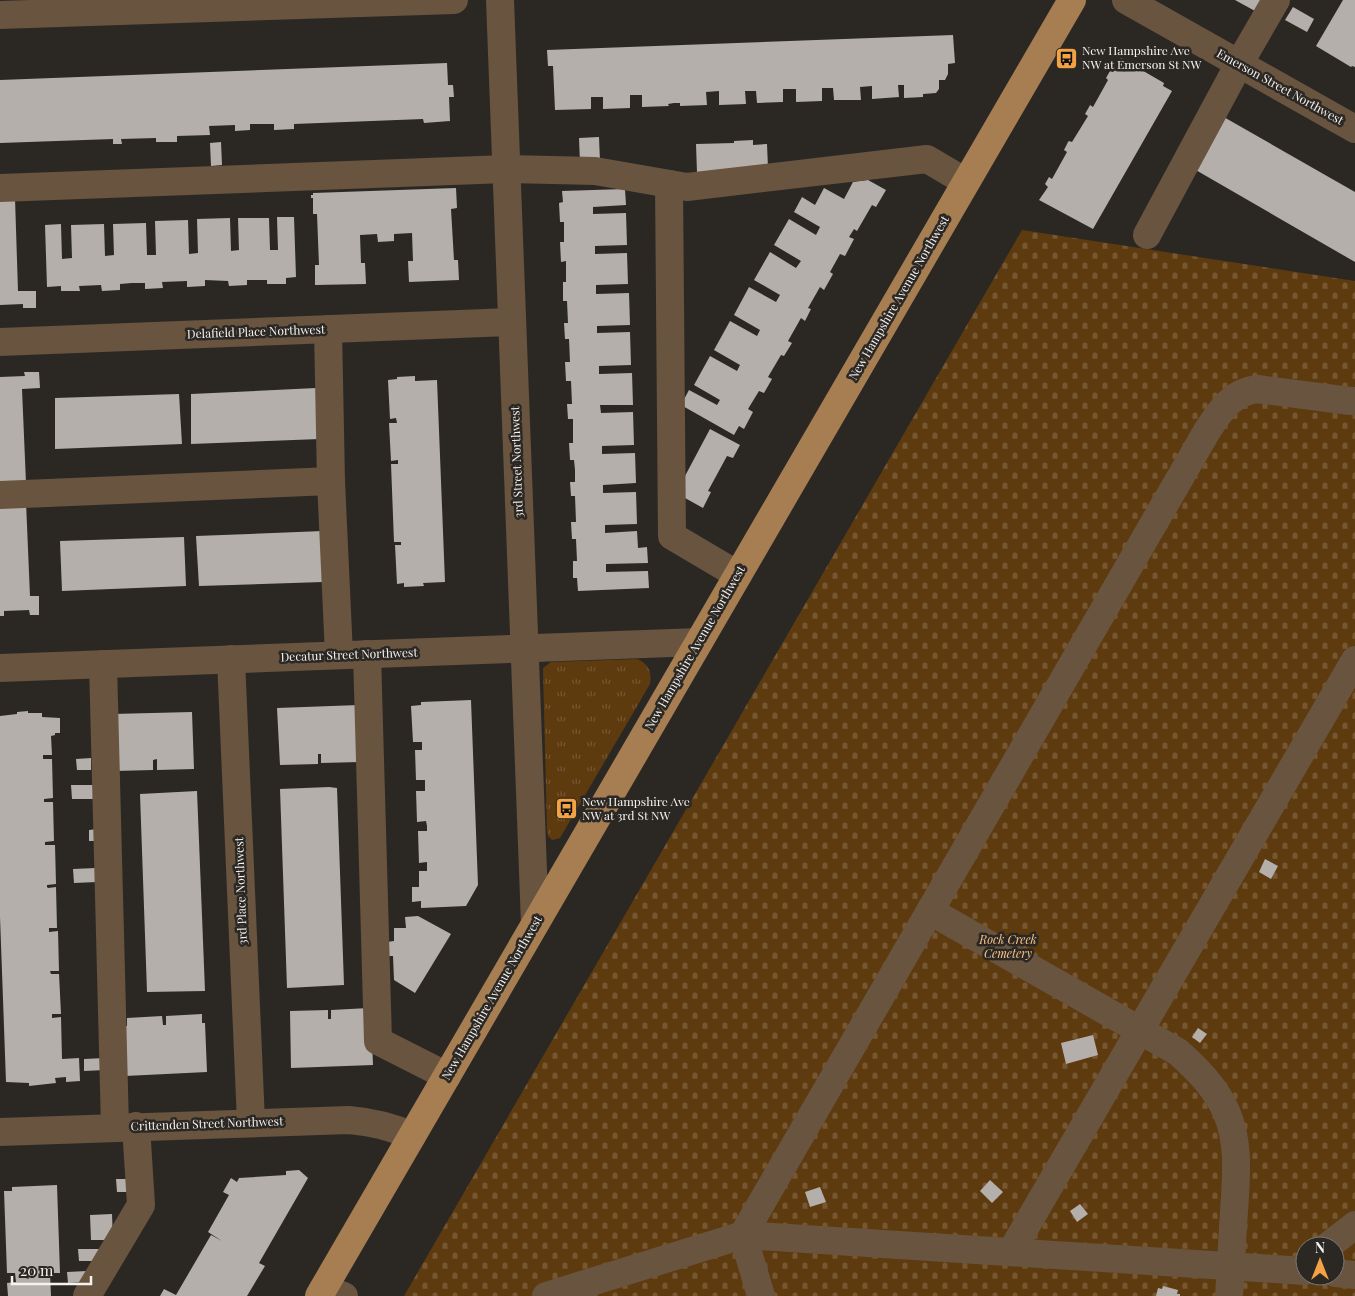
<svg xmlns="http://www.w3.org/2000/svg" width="1355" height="1296" viewBox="0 0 1355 1296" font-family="'Playfair Display',serif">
<defs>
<pattern id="grass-tufts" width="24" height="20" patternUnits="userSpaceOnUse" patternTransform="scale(1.25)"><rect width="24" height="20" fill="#5e3a0f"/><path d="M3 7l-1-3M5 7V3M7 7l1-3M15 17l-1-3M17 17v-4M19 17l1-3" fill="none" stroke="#765732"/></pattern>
<pattern id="cemetery-stones" width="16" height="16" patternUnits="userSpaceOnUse" patternTransform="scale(1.25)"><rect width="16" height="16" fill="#5e3a0f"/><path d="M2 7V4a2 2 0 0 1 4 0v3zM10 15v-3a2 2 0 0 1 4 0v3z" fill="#765732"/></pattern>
</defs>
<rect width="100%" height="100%" fill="#2b2824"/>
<path fill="url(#grass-tufts)" d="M637 659C648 663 652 672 650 684L560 838 552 840 548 836 547 830 543 668 551 662Z"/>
<path fill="url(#cemetery-stones)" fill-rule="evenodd" d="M1022 230 1355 281V1296H404ZM1305 1246H1335V1276H1305Z"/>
<g fill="#b4afab">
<polygon points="1235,0 1261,0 1255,11"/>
<polygon points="1343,0 1355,0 1355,67 1352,66 1351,67 1316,46"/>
<polygon points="1293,7 1314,19 1307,32 1285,20"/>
<polygon points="953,35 955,63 948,64 948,74 945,80 939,80 939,89 936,93 923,94 923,97 904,98 904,85 898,85 899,97 872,99 872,86 860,87 861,100 834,100 833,88 822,88 822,101 796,102 796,89 783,89 783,102 757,103 756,91 745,91 746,104 719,105 719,91 706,92 707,105 680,106 680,103 674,103 668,104 669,106 642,107 642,95 630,95 630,108 603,109 603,97 591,97 591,109 555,110 553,66 548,66 547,50"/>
<polygon points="1121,58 1164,83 1163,86 1172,91 1093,229 1039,200 1048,187 1045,184 1049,177 1052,179 1067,152 1064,150 1068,142 1069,141 1072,142 1088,116 1085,114 1089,107 1090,105 1093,107 1108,80 1106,78 1110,71 1113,72"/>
<polygon points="447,63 448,85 453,85 454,97 449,97 450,121 424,123 423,119 294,124 294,129 274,130 274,124 250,124 250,130 235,131 235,125 209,126 210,135 177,136 177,142 156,142 156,138 121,139 122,144 113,144 113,139 0,143 0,80"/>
<polygon points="1222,116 1355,192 1355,262 1194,169"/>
<polygon points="599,137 600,162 580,163 579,138"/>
<polygon points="753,140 753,145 767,144 768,168 697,173 696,144 734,143 734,141"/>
<polygon points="221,142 222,165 211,166 210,143"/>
<polygon points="868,180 886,190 876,207 872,205 857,231 854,229 849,237 854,239 845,256 840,254 830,272 833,274 824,290 820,287 808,308 811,309 805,321 801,318 788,341 792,343 784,356 781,355 768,377 772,379 764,393 759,391 748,409 753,412 744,429 739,426 734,435 681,405 689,390 717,405 720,400 694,385 710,356 737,371 740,365 714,350 730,321 757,336 760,330 734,315 749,287 776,302 780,295 754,280 770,252 796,268 801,261 774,245 789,219 816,235 820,227 794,212 802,197 815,205 824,188 844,199 853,182"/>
<polygon points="456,188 457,208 451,209 454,260 458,260 459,280 409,282 408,261 413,261 412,233 394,234 394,241 378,242 377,234 360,235 361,263 365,263 366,284 315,285 315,265 319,265 317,214 313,214 313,198 311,198 311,195 313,195 313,193"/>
<polygon points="625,189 626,205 593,207 593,214 626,213 627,245 595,246 595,254 627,253 628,284 596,285 596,294 629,293 630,325 597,326 597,333 630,332 631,365 599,366 599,374 632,373 633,405 600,405 601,413 633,412 634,445 602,446 602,454 635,453 636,483 603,485 603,493 636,492 637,524 605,525 605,533 637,531 638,548 647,547 648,563 606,564 606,572 648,571 649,588 578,591 577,578 573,578 573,561 577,561 576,539 572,539 571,522 576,522 575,496 571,496 570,482 575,482 575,470 574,460 570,460 569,443 573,443 573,419 568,419 567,404 572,404 571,381 566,381 565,362 570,362 569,339 565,339 564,323 568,323 567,301 563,301 563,282 566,282 566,261 561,262 560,242 564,242 564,222 560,222 559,203 563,202 562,191"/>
<polygon points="15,198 18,291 36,291 36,308 23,308 23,304 0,305 0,199"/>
<polygon points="277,217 294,217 296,277 286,278 286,284 267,284 267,280 247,280 247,285 229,286 228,281 205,280 205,286 187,287 187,281 162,282 163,288 145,289 145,283 132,283 120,284 120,290 102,291 101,285 79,286 80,291 61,291 61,286 47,287 45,225 61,224 62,259 72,258 71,225 104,224 105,256 114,255 113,224 146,223 147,255 156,255 155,221 188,220 189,254 198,253 197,219 230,218 231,251 239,250 238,218 269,218 270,250 278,250"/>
<polygon points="24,372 39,372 40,388 22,389 26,483 0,484 0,377 25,376"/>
<polygon points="415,376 415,381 437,380 445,582 423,583 424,586 404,587 404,583 397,584 395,545 401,545 401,542 394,542 391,464 398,464 398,460 391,461 389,423 397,423 396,418 390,419 388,380 397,379 397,377"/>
<polygon points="316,388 320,439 191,444 191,394"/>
<polygon points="179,394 182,444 55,449 55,398"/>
<polygon points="710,429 740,445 733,458 727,456 708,491 711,492 703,508 685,498 685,476"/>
<polygon points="26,502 30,596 39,596 39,615 30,615 29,610 4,611 4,616 0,616 0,503"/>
<polygon points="323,531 323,582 199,586 196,536"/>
<polygon points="184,537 186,586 62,591 60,541"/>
<polygon points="471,700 478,885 466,906 421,908 421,901 412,902 412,887 419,887 419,871 427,871 427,862 419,863 418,831 427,831 427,826 426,821 417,822 416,791 425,791 425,780 416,780 415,750 422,750 422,742 413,742 411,706 421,705 421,702"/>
<polygon points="359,705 360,762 321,763 321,754 318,754 318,764 280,765 277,708"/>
<polygon points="28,711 28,713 42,713 42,717 60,718 60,733 55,733 55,735 51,736 52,755 43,755 43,759 52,759 53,798 44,799 44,802 53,802 54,841 45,842 45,845 55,845 56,884 47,885 47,887 48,888 56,887 57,928 49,928 49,932 58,931 59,971 50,971 51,974 59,974 61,1014 52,1014 52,1018 61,1017 62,1059 79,1058 80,1081 66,1082 66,1077 55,1078 56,1083 29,1086 29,1083 6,1082 0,917 0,716 17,714 17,712"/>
<polygon points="192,712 194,769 157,770 157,759 153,760 153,770 115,771 112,714"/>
<polygon points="91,758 91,770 77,770 76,759"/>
<polygon points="71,785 94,785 94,799 72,799"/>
<polygon points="329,787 337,788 344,985 287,988 280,789"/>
<polygon points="197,791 205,991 147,992 140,794"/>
<polygon points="97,829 97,841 89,841 89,830"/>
<polygon points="1265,859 1278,866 1271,879 1259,872"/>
<polygon points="96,868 97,882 74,883 73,869"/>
<polygon points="418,916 451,934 415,993 394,980 393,956 387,956 387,942 394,941 394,928 406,928 405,917"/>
<polygon points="369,1008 371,1018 373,1065 291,1068 290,1011 328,1010 328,1019 331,1019 331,1010"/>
<polygon points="202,1014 202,1023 205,1023 207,1072 125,1076 123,1026 127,1026 127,1018 162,1016 163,1025 166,1025 166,1016"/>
<polygon points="1198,1028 1207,1034 1200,1043 1192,1037"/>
<polygon points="1093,1035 1098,1055 1066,1064 1061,1043"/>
<polygon points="105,1058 106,1070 84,1071 84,1059"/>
<polygon points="299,1170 308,1178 259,1263 265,1266 247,1296 160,1296 164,1289 176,1295 211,1235 222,1241 208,1232 229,1195 223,1192 231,1178 237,1182 239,1178 286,1175 286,1171"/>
<polygon points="116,1179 126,1179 127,1192 117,1192"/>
<polygon points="990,1180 1003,1192 992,1203 980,1191"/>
<polygon points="57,1185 60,1273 50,1273 51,1296 8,1296 7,1283 16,1282 15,1273 7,1273 4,1191 12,1191 12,1187"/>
<polygon points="820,1187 826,1202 810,1207 805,1192"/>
<polygon points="1080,1204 1088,1214 1077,1222 1070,1211"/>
<polygon points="112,1214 113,1240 91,1240 90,1215"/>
<polygon points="78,1249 100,1249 100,1261 79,1261"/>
<polygon points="87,1271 87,1282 68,1283 67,1272"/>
<polygon points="1163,1286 1178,1290 1177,1294 1180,1294 1180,1296 1156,1296 1158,1288 1162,1289"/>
</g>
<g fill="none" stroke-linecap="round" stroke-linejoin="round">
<g stroke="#68543f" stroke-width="28">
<polyline points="500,0 535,924"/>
<polyline points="1126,0 1355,129"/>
<polyline points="0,15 454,0"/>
<polyline points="669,184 672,536 738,575"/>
<polyline points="0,188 506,169 595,171 687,187 927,159 966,182"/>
<polyline points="1147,235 1239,64 1276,0"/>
<polyline points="328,329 331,481 339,655"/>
<polyline points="0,342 512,322"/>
<polyline points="0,495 331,481"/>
<polyline points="367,654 378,1041 447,1076"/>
<polyline points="231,659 251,1122"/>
<polyline points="103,664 115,1127"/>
<polyline points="0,668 699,642"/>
<path d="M930 911 1178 1052C1197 1069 1215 1087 1226 1111 1240 1143 1236 1178 1234 1212 1232 1240 1231 1268 1229 1296"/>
<path d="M0 1132 349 1120C372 1122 391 1126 412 1136"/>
<polyline points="1328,1246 1355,1225"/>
<polyline points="1011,1252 1355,660"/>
<polyline points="1335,1273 1355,1275"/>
<polyline points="323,1289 344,1296"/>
<polyline points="87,1296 141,1205 136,1126"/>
<polyline points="546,1296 743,1235 1305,1271"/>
<path d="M761 1296 743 1235 1207 431C1220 411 1232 392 1257 389L1350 401H1355"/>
</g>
<polyline stroke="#a77d52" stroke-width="28" points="319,1296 1072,0"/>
</g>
<defs>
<symbol id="bus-square" viewBox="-11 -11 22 22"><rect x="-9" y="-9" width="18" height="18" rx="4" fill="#f4a344" stroke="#2b2824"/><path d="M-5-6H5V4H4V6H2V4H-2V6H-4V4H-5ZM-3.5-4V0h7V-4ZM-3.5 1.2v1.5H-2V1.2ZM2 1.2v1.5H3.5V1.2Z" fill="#111"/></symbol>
</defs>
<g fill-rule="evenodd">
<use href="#bus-square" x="1054" y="46" width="25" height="25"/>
<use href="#bus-square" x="554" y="796" width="25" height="25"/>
</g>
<g text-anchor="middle" stroke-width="5" stroke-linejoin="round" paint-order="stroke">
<g font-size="12" fill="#f5f2f0" stroke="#2b2824" text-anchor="start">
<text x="1082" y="55">New Hampshire Ave<tspan x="1082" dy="14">NW at Emerson St NW</tspan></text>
<text x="582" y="806">New Hampshire Ave<tspan x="582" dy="14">NW at 3rd St NW</tspan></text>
</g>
<g font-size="12" fill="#f5f2f0" stroke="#2b2824">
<text transform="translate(1280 87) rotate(29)" y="4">Emerson Street Northwest</text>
<text transform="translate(899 298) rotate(-60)" y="4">New Hampshire Avenue Northwest</text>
<text transform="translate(256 332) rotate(-2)" y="4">Delafield Place Northwest</text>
<text transform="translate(517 462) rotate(-92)" y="4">3rd Street Northwest</text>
<text transform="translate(695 648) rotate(-60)" y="4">New Hampshire Avenue Northwest</text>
<text transform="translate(349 655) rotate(-2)" y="4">Decatur Street Northwest</text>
<text transform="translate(241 891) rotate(-92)" y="4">3rd Place Northwest</text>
<text transform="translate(492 998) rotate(-60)" y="4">New Hampshire Avenue Northwest</text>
<text transform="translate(207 1124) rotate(-2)" y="4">Crittenden Street Northwest</text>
</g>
<g font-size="12" font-style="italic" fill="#fdc48a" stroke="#2b2824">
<text x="1008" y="944">Rock Creek<tspan x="1008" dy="14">Cemetery</tspan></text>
</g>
</g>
<g transform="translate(1320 1261)"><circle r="24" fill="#2b2824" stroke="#7c7976"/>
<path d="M0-4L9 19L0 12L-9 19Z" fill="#f4a344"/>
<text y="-8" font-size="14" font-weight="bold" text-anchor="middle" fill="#f5f2f0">N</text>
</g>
<path d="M12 1276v8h79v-8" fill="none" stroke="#f5f2f0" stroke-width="2.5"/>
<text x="20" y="1276" font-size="15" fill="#f5f2f0" stroke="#2b2824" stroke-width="4" paint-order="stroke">20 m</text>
</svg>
